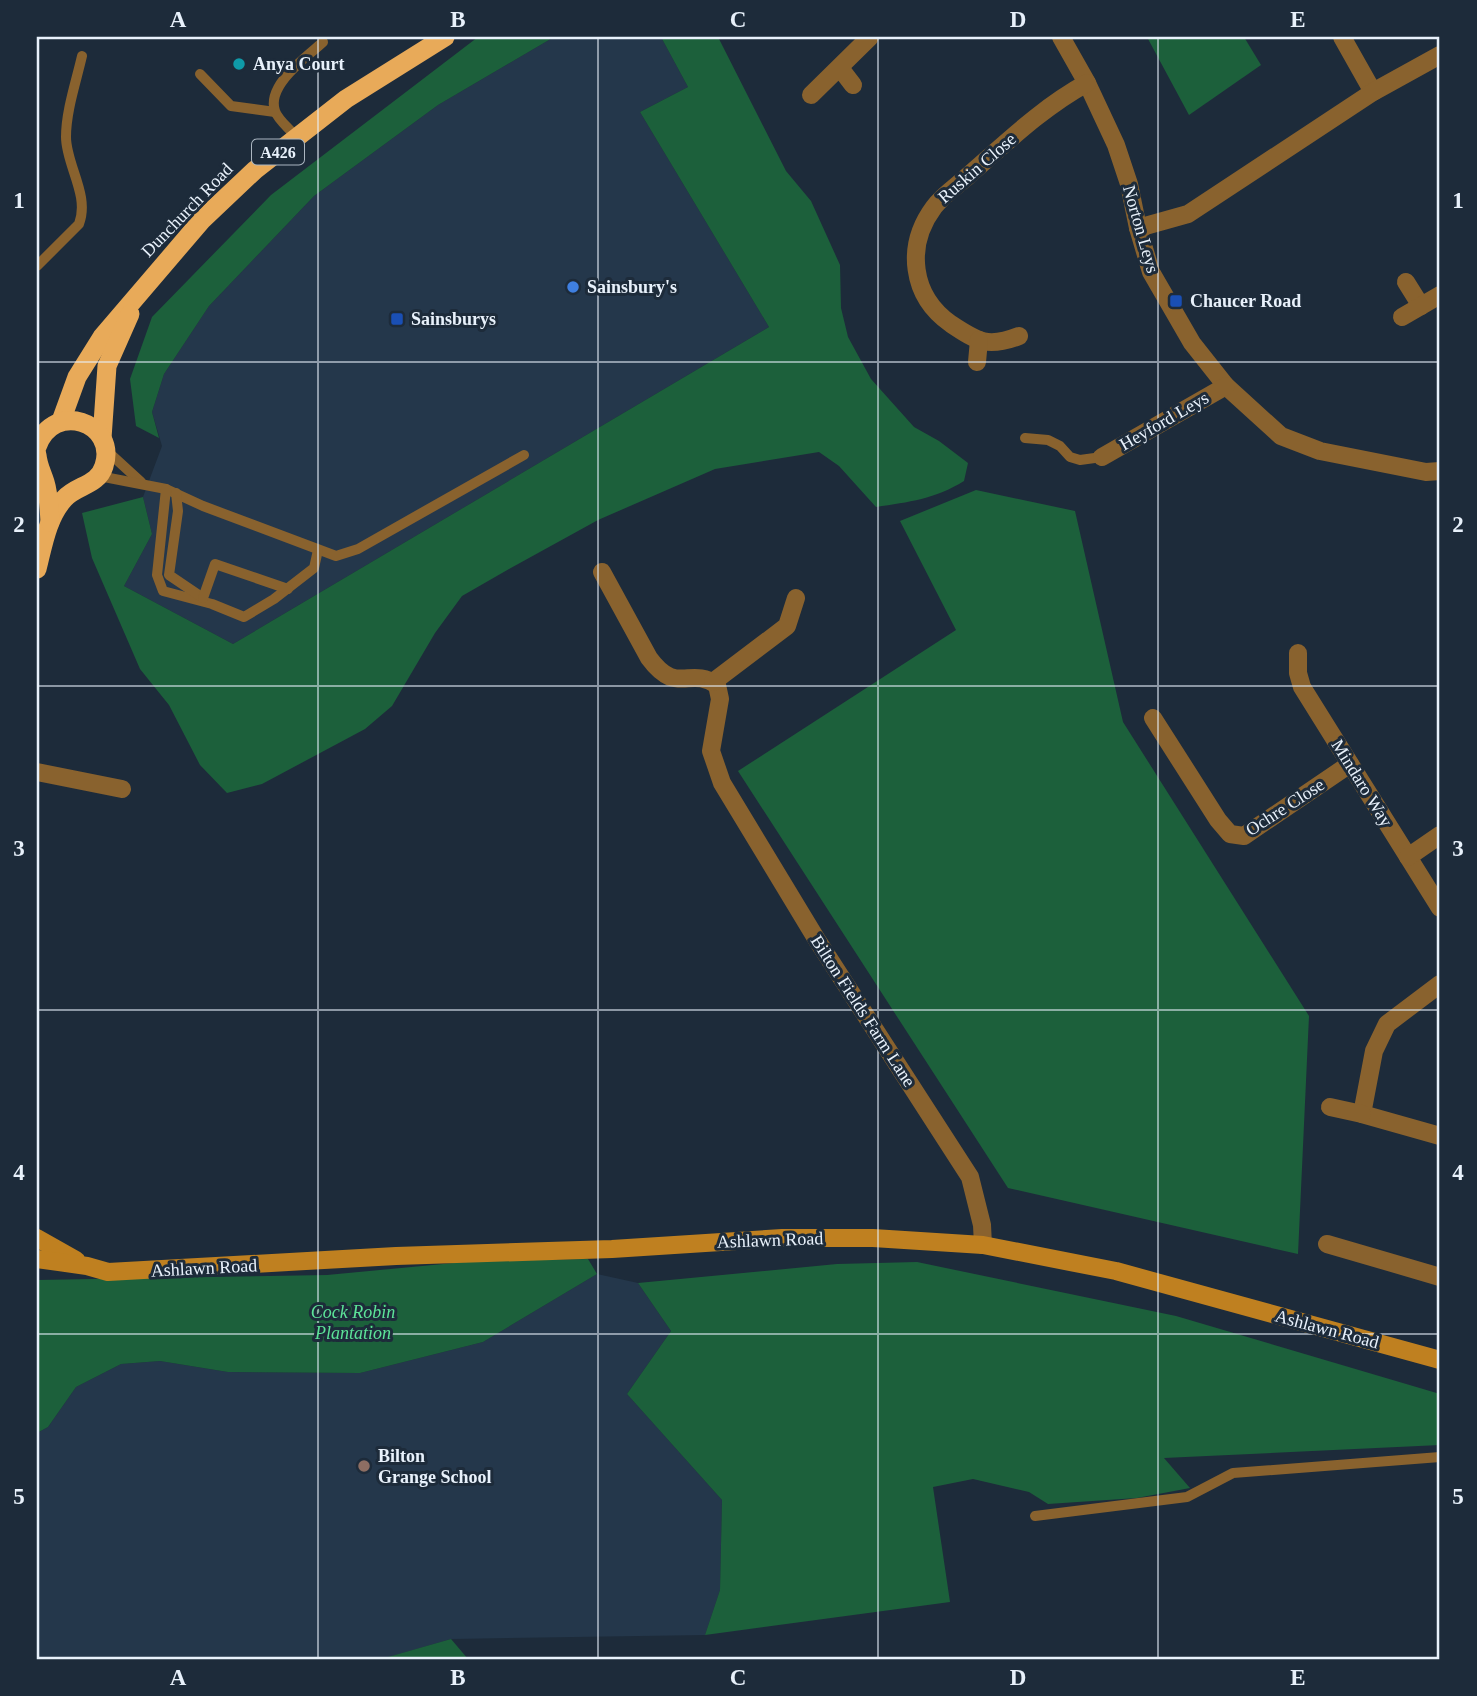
<svg xmlns="http://www.w3.org/2000/svg" width="1477" height="1696" viewBox="0 0 1477 1696" font-family="Georgia,serif">
<rect width="100%" height="100%" fill="#1d2b3a"/>
<g fill="#24374b">
<polygon points="554,37 661,37 688,87 640,112 769,327 233,644 124,586 152,534 143,497 162,446 152,412 164,374 209,306 314,196 438,105"/>
<polygon points="597,1274 638,1283 671,1331 627,1394 722,1500 720,1590 705,1635 451,1639 389,1657 389,1659 37,1659 37,1433 48,1427 76,1387 121,1364 160,1361 228,1372 360,1373 483,1342"/>
</g>
<g fill="#1c603b">
<polygon points="478,37 554,37 438,105 314,196 209,306 164,374 152,412 159,438 136,426 130,379 152,317 271,195"/>
<path d="M661 37H718L786 171 811 201 840 265 841 308 848 337 871 379 914 427 939 441 968 463 964 481C935 499 909 502 876 507L839 466 819 452 715 469 598 520 509 569 462 596 435 633 392 706 365 729 262 784 227 793 200 765 169 705 140 669 92 558 82 513 143 497 152 534 124 586 233 644 769 327 640 112 688 87Z"/>
<polygon points="1147,37 1244,37 1261,65 1189,115"/>
<polygon points="976,490 1075,511 1123,722 1309,1016 1298,1254 1008,1188 738,771 956,630 900,521"/>
<polygon points="588,1259 597,1274 483,1342 360,1373 228,1372 160,1361 121,1364 76,1387 48,1427 37,1433 37,1280 327,1275 475,1261"/>
<polygon points="917,1262 1176,1316 1440,1394 1440,1445 1164,1458 1190,1488 1137,1498 1048,1504 1029,1492 973,1479 933,1487 950,1602 705,1635 720,1590 722,1500 627,1394 671,1331 638,1283 837,1264"/>
<polygon points="451,1639 468,1659 389,1659 388,1657"/>
</g>
<g fill="none" stroke-linecap="round" stroke-linejoin="round">
<g stroke="#89622e" stroke-width="10">
<polyline points="200,74 231,106 275,112"/>
<path d="M296 137C290 129 278 120 275 111 266 85 307 57 323 42"/>
<path d="M37 266 79 224C90 195 66 165 66 137 66 111 76 82 82 56"/>
<polyline points="1025,438 1048,440 1060,446 1070,457 1080,460 1102,457"/>
<polyline points="106,450 141,482"/>
<polyline points="99,476 166,489 203,506 336,556 358,549 524,455"/>
<polyline points="166,489 157,575 163,591 212,604 244,617 274,599 314,568 318,550"/>
<polyline points="176,493 178,511 169,575 203,598"/>
<polyline points="203,598 215,564 288,589"/>
<polyline points="1035,1516 1187,1497 1233,1473 1440,1457"/>
</g>
<g stroke="#89622e" stroke-width="18">
<polyline points="1061,37 1087,83 1116,145 1129,184 1138,228 1151,272 1192,343 1226,386 1281,436 1320,451 1426,472 1440,471"/>
<polyline points="1342,37 1373,92"/>
<polyline points="840,68 853,85"/>
<polyline points="811,95 870,37"/>
<polyline points="1138,228 1188,214 1373,92 1440,55"/>
<polyline points="1406,282 1421,306"/>
<polyline points="1402,317 1440,295"/>
<path d="M1019 336C988 348 978 342 951 324 911 296 905 246 934 207 943 195 958 185 969 175 1007 142 1043 107 1087 83"/>
<polyline points="977,362 979,340"/>
<polyline points="1102,457 1226,386"/>
<path d="M602 572 649 658C677 696 689 666 717 685L720 699 711 751 722 783 817 940 970 1177 982 1225 983 1245"/>
<polyline points="1298,653 1298,673 1302,687 1440,908"/>
<polyline points="713,682 787,626 796,598"/>
<polyline points="1153,718 1218,820 1230,834 1244,836 1350,764"/>
<polyline points="37,772 122,789"/>
<polyline points="1408,857 1440,835"/>
<polyline points="1440,984 1387,1024 1374,1051 1362,1114 1440,1136"/>
<polyline points="1330,1107 1362,1114"/>
<polyline points="1327,1244 1440,1277"/>
</g>
<g stroke="#bf8020" stroke-width="18">
<polyline points="37,1238 76,1260"/>
<polyline points="37,1259 87,1266 108,1272 396,1256 612,1249 782,1238 873,1238 983,1245 1116,1271 1440,1360"/>
</g>
<g stroke="#e8aa59" stroke-width="19">
<polyline points="61,421 77,377 102,337 202,220 255,170 346,99 445,37"/>
<polyline points="102,438 107,366 130,314"/>
<path d="M37 447C53 400 118 422 104 466 98 486 76 485 64 499 47 518 43 546 37 569"/>
<path d="M37 455C38 466 42 472 45 482 49 495 49 508 50 522"/>
</g>
</g>
<path fill="none" stroke="#e8f1fb" stroke-width="2" stroke-opacity="0.55" d="M318 37V1659M598 37V1659M878 37V1659M1158 37V1659M37 362H1440M37 686H1440M37 1010H1440M37 1334H1440"/>
<circle fill="#0f9aa8" stroke="#1d2b3a" stroke-width="2.5" cx="239" cy="64" r="7"/>
<circle fill="#3f7fe0" stroke="#1d2b3a" stroke-width="2.5" cx="573" cy="287" r="7"/>
<g fill="#1a4fb4" stroke="#1d2b3a" stroke-width="2.5">
<rect x="1169" y="294" width="14" height="14" rx="3.5"/>
<rect x="390" y="312" width="14" height="14" rx="3.5"/>
</g>
<circle fill="#8d6e63" stroke="#1d2b3a" stroke-width="2.5" cx="364" cy="1466" r="7"/>
<g text-anchor="middle" stroke-width="6" stroke-linejoin="round" paint-order="stroke">
<rect fill="#1d2b3a" stroke="#abb6c1" stroke-width="2" x="252" y="139.5" width="52" height="25" rx="5"/>
<g font-size="16" font-weight="bold" fill="#e8f1fb">
<text x="278" y="158">A426</text>
</g>
<g font-size="18" font-weight="bold" fill="#e8f1fb" stroke="#1d2b3a" text-anchor="start">
<text x="253" y="70">Anya Court</text>
<text x="587" y="293">Sainsbury's</text>
<text x="1190" y="307">Chaucer Road</text>
<text x="411" y="325">Sainsburys</text>
<text x="378" y="1462">Bilton<tspan x="378" dy="21">Grange School</tspan></text>
</g>
<g font-size="18" fill="#e8f1fb" stroke="#1d2b3a">
<text transform="translate(977 168) rotate(-41)" y="6">Ruskin Close</text>
<text transform="translate(187 210) rotate(-46)" y="6">Dunchurch Road</text>
<text transform="translate(1141 229) rotate(74)" y="6">Norton Leys</text>
<text transform="translate(1164 421) rotate(-30)" y="6">Heyford Leys</text>
<text transform="translate(1362 783) rotate(58)" y="6">Mindaro Way</text>
<text transform="translate(1285 807) rotate(-33)" y="6">Ochre Close</text>
<text transform="translate(863 1011) rotate(57)" y="6">Bilton Fields Farm Lane</text>
<text transform="translate(770 1240) rotate(-2)" y="6">Ashlawn Road</text>
<text transform="translate(204 1268) rotate(-3)" y="6">Ashlawn Road</text>
<text transform="translate(1327 1329) rotate(15)" y="6">Ashlawn Road</text>
</g>
<g font-size="18" font-style="italic" fill="#5ce398" stroke="#1d2b3a">
<text x="353" y="1318">Cock Robin<tspan x="353" dy="21">Plantation</tspan></text>
</g>
</g>
<rect width="1477" height="1696" fill="none" stroke="#1d2b3a" stroke-width="77"/>
<rect x="38" y="38" width="1400" height="1620" fill="none" stroke="#e8f1fb" stroke-width="2.5"/>
<g font-size="23" text-anchor="middle" font-weight="bold" fill="#e8f1fb">
<text x="178" y="27">A</text>
<text x="458" y="27">B</text>
<text x="738" y="27">C</text>
<text x="1018" y="27">D</text>
<text x="1298" y="27">E</text>
<text x="19" y="208">1</text>
<text x="1458" y="208">1</text>
<text x="19" y="532">2</text>
<text x="1458" y="532">2</text>
<text x="19" y="856">3</text>
<text x="1458" y="856">3</text>
<text x="19" y="1180">4</text>
<text x="1458" y="1180">4</text>
<text x="19" y="1504">5</text>
<text x="1458" y="1504">5</text>
<text x="178" y="1685">A</text>
<text x="458" y="1685">B</text>
<text x="738" y="1685">C</text>
<text x="1018" y="1685">D</text>
<text x="1298" y="1685">E</text>
</g>
</svg>
